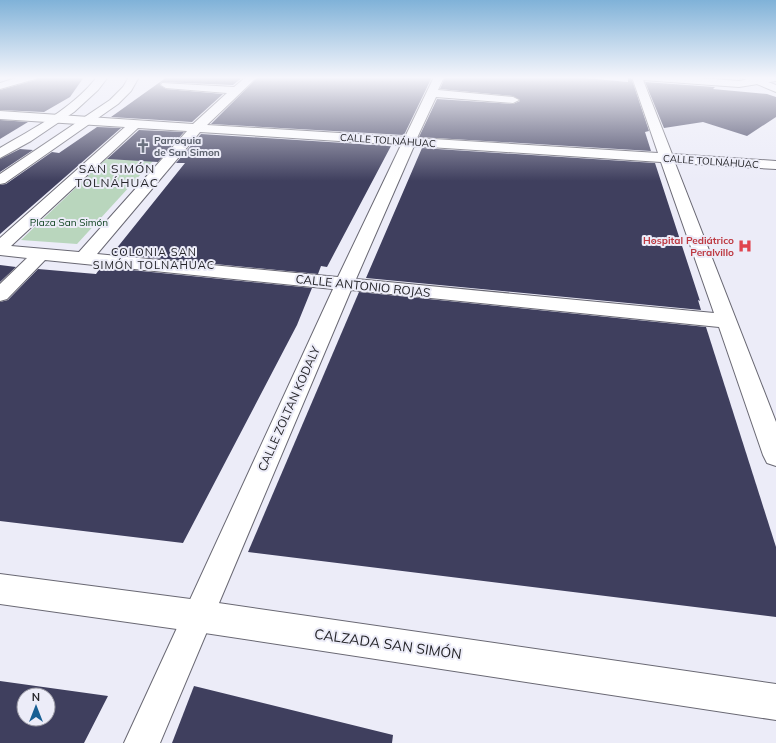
<svg xmlns="http://www.w3.org/2000/svg" width="776" height="743" viewBox="0 0 776 743" font-family="Mulish,sans-serif">
<rect width="100%" height="100%" fill="#ececf8"/>
<polygon fill="#b9d6bd" points="106,159 153,161 77,244 21,240"/>
<g fill="#3f3f5e" fill-rule="evenodd">
<polygon points="37,77 84,77 70,97 44,112 0,110 0,90 35,80"/>
<polygon points="167,77 243,77 233,85 161,82 160,85 166,89 223,94 192,122 111,117"/>
<polygon points="258,77 432,77 404,135 211,124"/>
<polygon points="445,77 574,77 628,82 628,77 631,77 649,131 645,132 651,151 419,137 437,99 513,104 520,101 513,96 440,89"/>
<polygon points="645,82 715,87 713,89 767,94 776,97 776,117 747,136 703,122 664,128"/>
<polygon points="0,120 28,122 0,139"/>
<polygon points="97,127 121,128 0,234 0,185 6,184 52,152 59,153"/>
<polygon points="139,130 184,132 158,162 107,159"/>
<polygon points="201,134 391,146 327,267 321,266 318,274 112,254 185,163 176,163"/>
<polygon points="422,148 655,163 700,301 698,300 701,310 366,278"/>
<polygon points="20,149 33,150 0,172 0,159"/>
<polygon points="0,265 16,267 0,282"/>
<polygon points="101,267 312,288 297,325 183,543 0,521 0,302 8,300 38,269 96,274"/>
<polygon points="359,292 706,327 776,547 776,617 248,552"/>
<path d="M0 681 108 696 84 743H0ZM24 695H48V719H24Z"/>
<polygon points="194,686 393,735 392,743 172,743"/>
</g>
<g fill="none" stroke-linecap="round" stroke-linejoin="round">
<defs>
<path id="street" d="M246 77H257L207 125 405 137 434 77H444L438 90 513 97 519 100 513 103 436 97 417 138 658 153 632 77H688L739 81 761 77H776V81L739 87 643 80 672 154 776 161V169L675 163 776 422V466L767 463 763 455 719 327 351 290 160 743H124L333 289 45 260 7 299 0 301V284L27 258 0 255V238L125 127 0 119V111L193 124 227 93 166 88 161 85 162 83 234 87ZM138 128 187 131 79 252 11 246ZM200 132 401 145 338 277 97 254ZM414 146 661 162 714 313 356 279Z"/>
<g id="secondary">
<polygon points="19,77 36,77 35,79 0,89 0,83"/>
<polygon points="129,77 139,77 131,91 118,104 5,183 0,184 0,174 110,100 123,87"/>
<polygon points="740,77 755,77 776,85 776,92"/>
<polygon points="0,574 198,600 776,684 776,720 198,632 0,604"/>
</g>
<path id="primary" d="M97 77H108L98 90 74 112 31 141 0 158V148C34 128 72 109 97 77Z"/>
</defs>
<use href="#street" stroke="#696873" stroke-width="2"/>
<use href="#secondary" stroke="#696873" stroke-width="2"/>
<use href="#primary" stroke="#696873" stroke-width="2"/>
<use href="#street" fill="#fff" fill-rule="evenodd"/>
<use href="#secondary" fill="#fff" fill-rule="evenodd"/>
<use href="#primary" fill="#fff" fill-rule="evenodd"/>
</g>
<linearGradient id="sky" x2="0" y2="1"><stop stop-color="#80b2d8"/><stop offset="0.43" stop-color="#f6f6fc"/><stop offset="1" stop-color="#f6f6fc" stop-opacity="0"/></linearGradient>
<rect width="776" height="181" fill="url(#sky)"/>
<defs>
<symbol id="church-bare" viewBox="-9 -9 18 18"><path d="M-1.2-6h2.4v3.5h3.3v2.4h-3.3V6h-2.4V-.1h-3.3v-2.4h3.3Z" fill="#6b7280" stroke="#ececf8" stroke-width="2.5" paint-order="stroke"/></symbol>
<symbol id="hospital-bare" viewBox="-9 -9 18 18"><path d="M-5-5h3v3.5h4V-5h3V5h-3V1.5h-4V5h-3Z" fill="#e0444e" stroke="#ececf8" stroke-width="2.5" paint-order="stroke"/></symbol>
</defs>
<g fill-rule="evenodd">
<use href="#church-bare" x="133" y="136" width="20" height="20"/>
<use href="#hospital-bare" x="735" y="236" width="20" height="20"/>
</g>
<g text-anchor="middle" stroke-width="4" stroke-linejoin="round" paint-order="stroke">
<g font-size="10" font-weight="bold" fill="#5b616d" stroke="#ececf8" text-anchor="start">
<text x="154" y="144">Parroquia<tspan x="154" dy="12">de San Simon</tspan></text>
</g>
<g font-size="10" fill="#252529" stroke="#ececf8">
<text transform="translate(388 140) rotate(4)" y="4">CALLE TOLNÁHUAC</text>
<text transform="translate(711 161) rotate(4)" y="4">CALLE TOLNÁHUAC</text>
</g>
<g font-size="10" fill="#083e1a" stroke="#ececf8">
<text x="69" y="226">Plaza San Simón</text>
</g>
<g font-size="10" font-weight="bold" fill="#be3a42" stroke="#ececf8" text-anchor="end">
<text x="734" y="244">Hospital Pediátrico<tspan x="734" dy="12">Peralvillo</tspan></text>
</g>
<g font-size="11" letter-spacing="1" fill="#252529" stroke="#ececf8">
<text x="154" y="256">COLONIA SAN<tspan x="154" dy="13">SIMÓN TOLNAHUAC</tspan></text>
</g>
<g font-size="12" letter-spacing="1" fill="#252529" stroke="#ececf8">
<text x="117" y="173">SAN SIMÓN<tspan x="117" dy="14">TOLNÁHUAC</tspan></text>
</g>
<g font-size="12" fill="#252529" stroke="#ececf8">
<text transform="translate(363 286) rotate(6)" y="4">CALLE ANTONIO ROJAS</text>
<text transform="translate(289 409) rotate(-66)" y="4">CALLE ZOLTAN KODALY</text>
</g>
<g font-size="14" fill="#252529" stroke="#ececf8">
<text transform="translate(388 644) rotate(8)" y="5">CALZADA SAN SIMÓN</text>
</g>
</g>
<g transform="translate(36 707)"><circle r="19" fill="#ececf8" stroke="#9c9ca5"/>
<path d="M0-3L7 15L0 10L-7 15Z" fill="#185f93"/>
<text y="-6" font-size="11" font-weight="bold" text-anchor="middle" fill="#252529">N</text>
</g>
</svg>
